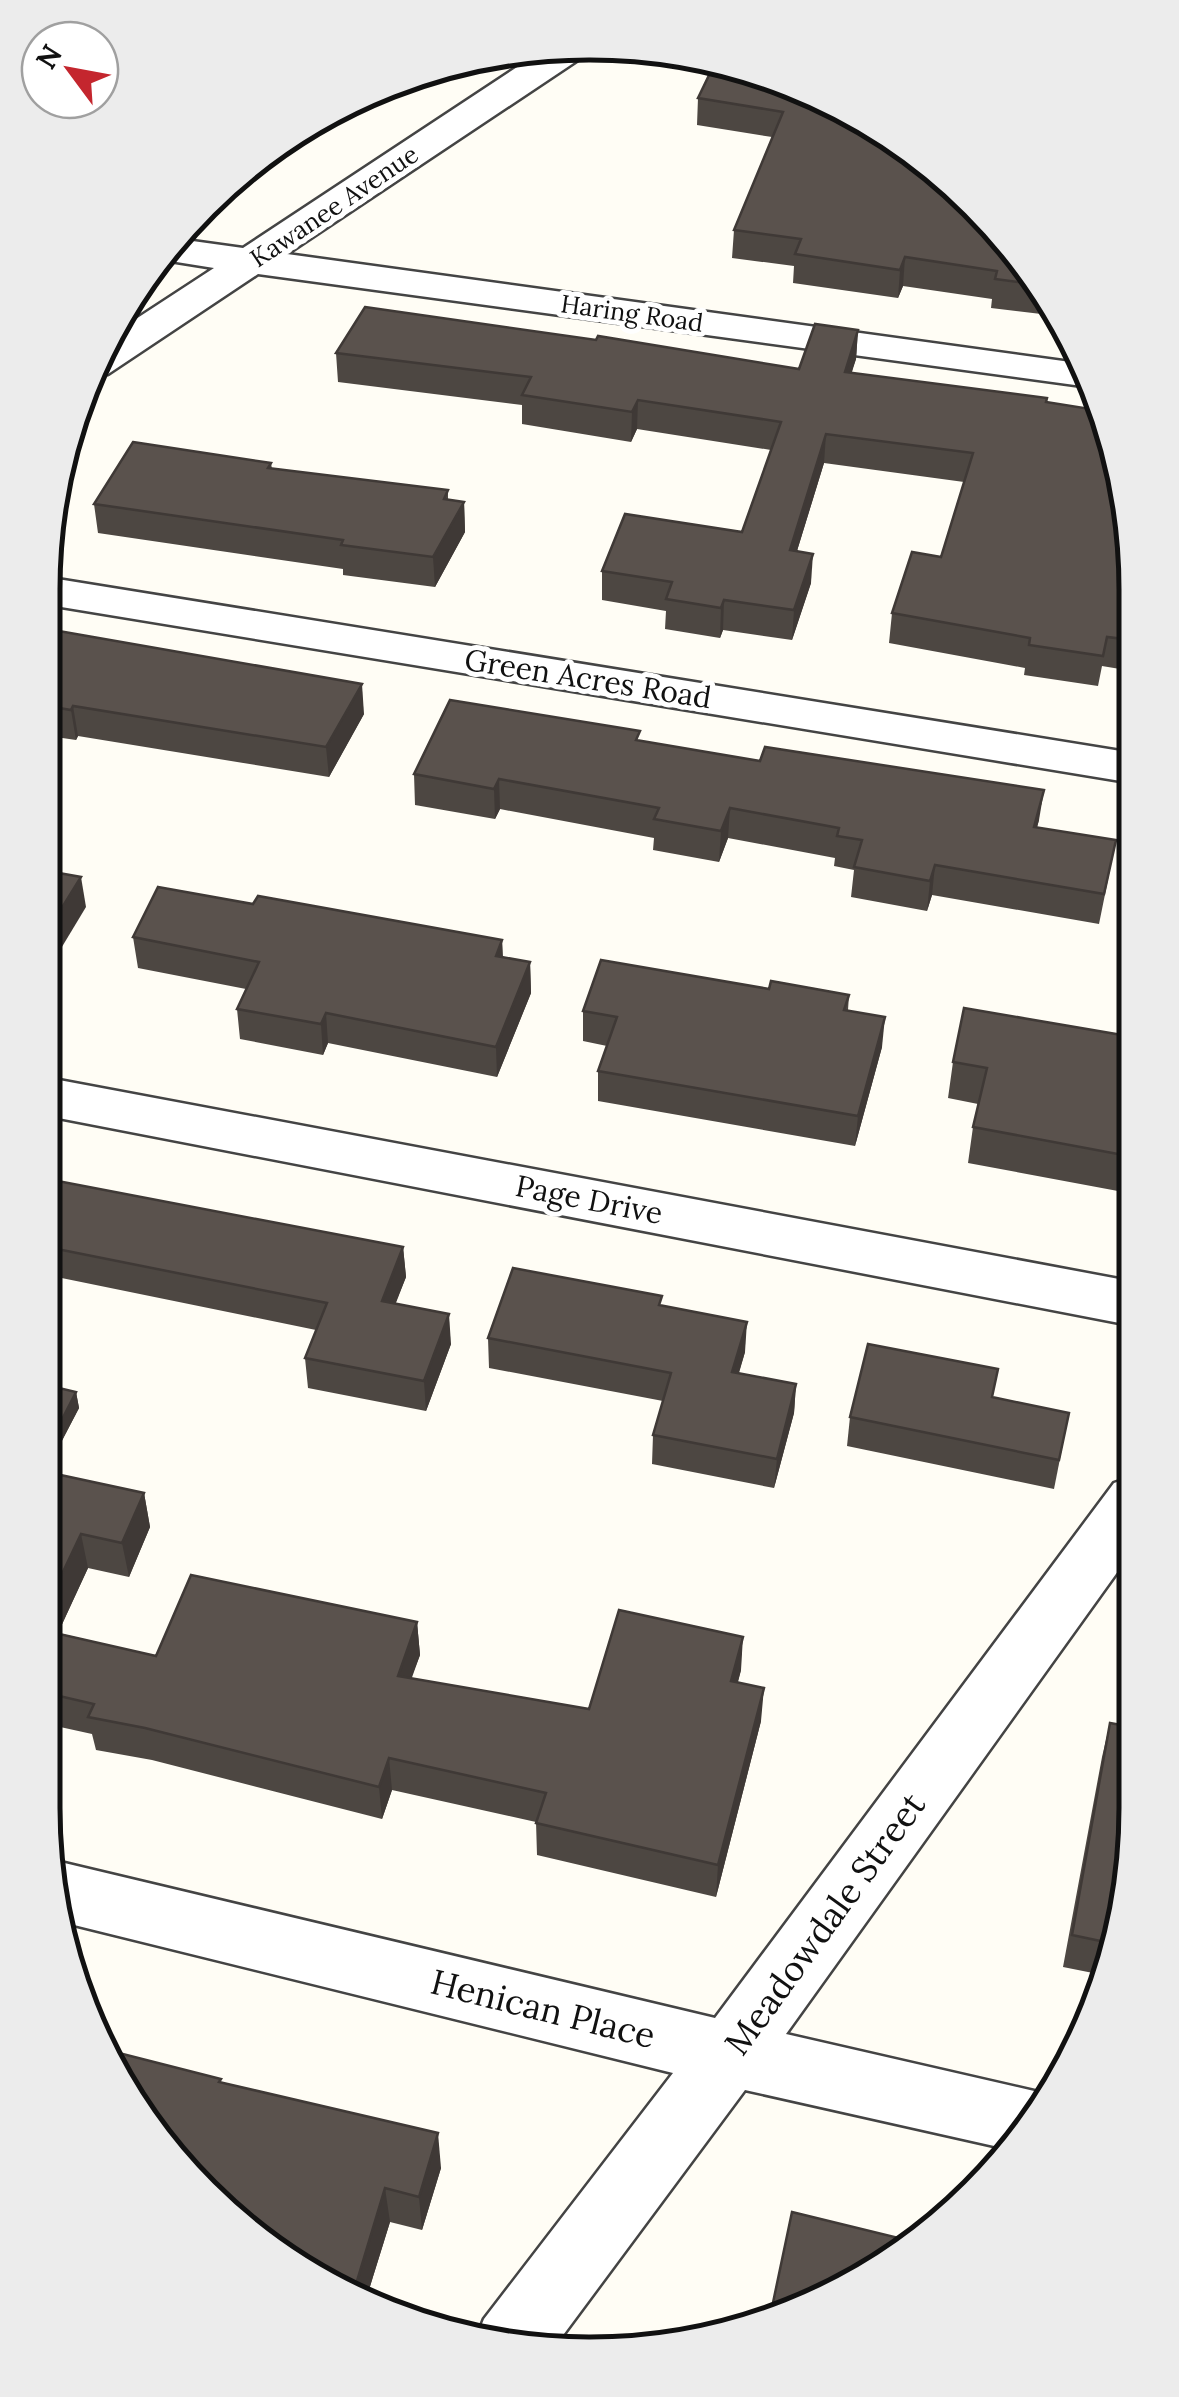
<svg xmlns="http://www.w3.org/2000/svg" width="1179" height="2397" viewBox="0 0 1179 2397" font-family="Lora,serif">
<rect width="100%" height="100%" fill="#fffdf5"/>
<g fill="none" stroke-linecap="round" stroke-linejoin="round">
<defs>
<g id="street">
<polygon points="589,43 592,46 587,54 287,254 1085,364 1097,388 258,274 108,374 87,376 116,332 214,268 164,260 178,239 243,248 540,52"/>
<polygon points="45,577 1133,753 1133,783 43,604"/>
<polygon points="43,1077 1135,1282 1135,1326 43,1115"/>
<polygon points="1135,1476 1136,1546 786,2034 1047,2094 1012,2150 745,2090 555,2346 475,2341 484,2319 673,2073 62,1922 52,1863 56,1861 715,2018 1114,1483"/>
</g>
</defs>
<use href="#street" stroke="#444" stroke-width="5"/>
<use href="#street" fill="#fff" fill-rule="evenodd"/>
</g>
<g fill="#4d4742">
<polygon points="713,67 1024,257 1058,316 991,308 992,299 903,286 898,298 793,283 794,266 732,258 734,230 772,137 697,125 698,98"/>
<polygon points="858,330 856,359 851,373 1046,403 1132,518 1132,671 1102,666 1098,686 1024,675 1025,668 889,643 892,613 941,557 964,482 824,463 797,551 811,583 792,640 723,630 720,638 665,629 666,611 602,600 602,571 742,532 771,450 637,429 631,442 522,424 522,405 338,382 336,353 799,369"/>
<polygon points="271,463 272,469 448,490 448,499 464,502 465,532 435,587 343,575 343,569 98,533 94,504"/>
<polygon points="42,634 364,714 329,777 78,736 76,740 42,735"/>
<polygon points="639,740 1039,820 1037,827 1116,840 1099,924 932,895 927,911 851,897 854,870 834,866 835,858 728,838 719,862 653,850 654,838 500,809 495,819 415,805 414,774"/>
<polygon points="1133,831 1133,912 1118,909"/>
<polygon points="253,904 502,940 503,958 530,962 531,993 497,1077 328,1043 323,1055 240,1039 237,1009 246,989 138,968 133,937"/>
<polygon points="769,989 849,995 848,1010 882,1047 855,1146 598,1101 598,1071 607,1046 583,1041 583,1011"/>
<polygon points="1134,1025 1134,1194 968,1163 973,1127 978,1104 948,1098 953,1062 1122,1035"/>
<polygon points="42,1178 403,1247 406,1277 395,1304 451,1344 426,1411 308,1388 305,1358 316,1330 42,1274"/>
<polygon points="661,1306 745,1352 739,1373 796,1384 794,1413 774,1488 652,1464 653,1435 663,1401 489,1368 488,1338"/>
<polygon points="42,1384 76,1392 79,1408 55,1454 42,1451"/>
<polygon points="994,1398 1069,1413 1054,1489 847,1446 850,1417"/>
<polygon points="42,1471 144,1493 150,1527 129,1577 88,1568 58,1633 156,1656 417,1622 420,1655 411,1678 589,1709 741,1670 738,1682 761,1721 716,1897 537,1855 536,1822 392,1790 382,1819 152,1760 96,1750 92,1734 42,1723"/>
<polygon points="1130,1670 1136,1808 1103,1975 1063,1967 1102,1757 1110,1723 1118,1725"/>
<polygon points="221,2082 441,2168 422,2230 390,2222 367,2296 286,2263"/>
</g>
<g fill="#3f3936">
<polygon points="905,257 903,286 898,298 900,270"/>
<polygon points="858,330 856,359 843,401 845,372"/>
<polygon points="638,400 637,429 631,442 632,412"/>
<polygon points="826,434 824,463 788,580 790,550"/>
<polygon points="464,502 465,532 435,587 433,557"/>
<polygon points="813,554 811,583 792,640 794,610"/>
<polygon points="724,600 723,630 720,638 721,608"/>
<polygon points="362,684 364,714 329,777 326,747"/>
<polygon points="73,706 78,736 76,740 71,710"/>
<polygon points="499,779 500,809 495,819 494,789"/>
<polygon points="1044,790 1039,820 1029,857 1034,827"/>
<polygon points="730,808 728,838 719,862 721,831"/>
<polygon points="935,865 932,895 927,911 930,881"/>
<polygon points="81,877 86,907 42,980 42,940"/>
<polygon points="502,940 503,970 496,956"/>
<polygon points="530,962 531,993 497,1077 496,1047"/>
<polygon points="326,1013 328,1043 323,1055 321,1024"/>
<polygon points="885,1017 882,1047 855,1146 858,1116"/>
<polygon points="403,1247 406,1277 385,1331 382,1301"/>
<polygon points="449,1314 451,1344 426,1411 424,1381"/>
<polygon points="747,1322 745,1352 730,1401 732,1372"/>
<polygon points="796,1384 794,1413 774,1488 777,1459"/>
<polygon points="76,1392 79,1408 55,1454 52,1439"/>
<polygon points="144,1493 150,1527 129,1577 122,1543"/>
<polygon points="81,1534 88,1568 45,1661 42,1651 42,1616"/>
<polygon points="417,1622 420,1655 401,1708 398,1676"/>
<polygon points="743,1637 741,1670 729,1713 731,1681"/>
<polygon points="764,1688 761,1721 716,1897 718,1865"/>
<polygon points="389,1758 392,1790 382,1819 379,1787"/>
<polygon points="438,2133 441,2168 422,2230 419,2197"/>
<polygon points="385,2188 390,2222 367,2296 354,2291"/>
</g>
<g fill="#5a524d" stroke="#3f3936" stroke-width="2.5">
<polygon points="713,67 799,84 923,156 1024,257 1040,285 995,279 997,271 905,257 900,270 795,254 801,239 734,230 783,112 698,98"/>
<polygon points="365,307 596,340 598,336 799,369 815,324 858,330 845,372 1047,398 1046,402 1103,411 1132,518 1132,640 1107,637 1103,656 1029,645 1030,638 892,613 912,552 941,557 973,453 826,434 790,550 813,554 794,610 724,600 721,608 666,599 672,582 602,571 625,514 742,532 781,422 638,400 632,412 522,395 531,377 336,353"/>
<polygon points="133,442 271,463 268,468 448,490 444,499 464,502 433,557 341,545 343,540 94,504"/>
<polygon points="53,630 362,684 326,747 73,706 71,710 42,705 42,634 49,635"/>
<polygon points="450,700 640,731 636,740 760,761 765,747 1044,790 1034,827 1116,840 1104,894 935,865 930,881 854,867 862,840 837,836 839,828 730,808 721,831 654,819 659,808 499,779 494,789 414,774"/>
<polygon points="1133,831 1133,880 1123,879"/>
<polygon points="42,870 81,877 42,940"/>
<polygon points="158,887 253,904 258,896 502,940 496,956 530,962 496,1047 326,1013 321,1024 237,1009 259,962 133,937"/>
<polygon points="601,960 769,989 771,981 849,995 844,1010 885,1017 858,1116 598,1071 617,1017 583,1011"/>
<polygon points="964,1008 1122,1035 1124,1023 1134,1025 1134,1157 973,1127 987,1068 953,1062"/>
<polygon points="42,1178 403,1247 382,1301 449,1314 424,1381 305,1358 327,1303 42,1246"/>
<polygon points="513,1268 662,1296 659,1305 747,1322 732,1372 796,1384 777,1459 653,1435 671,1373 488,1338"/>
<polygon points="868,1344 998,1369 992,1397 1069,1413 1059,1460 850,1417"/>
<polygon points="42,1384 76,1392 52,1439 42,1436"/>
<polygon points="42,1471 144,1493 122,1543 81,1534 42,1616"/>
<polygon points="191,1575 417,1622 398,1676 589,1709 619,1610 743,1637 731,1681 764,1688 718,1865 536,1823 546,1793 389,1758 379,1787 145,1728 88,1717 94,1704 42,1692 42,1630 156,1656"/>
<polygon points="1130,1670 1136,1672 1136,1808 1110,1943 1072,1935 1110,1723 1121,1725"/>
<polygon points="107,2050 221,2079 219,2082 438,2133 419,2197 385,2188 354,2291 286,2263 156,2141"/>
<polygon points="792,2212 907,2240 832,2298 770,2317"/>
</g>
<g text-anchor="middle" stroke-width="10" stroke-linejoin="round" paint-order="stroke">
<g font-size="25" fill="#111" stroke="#fff">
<text transform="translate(334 206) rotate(-34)" y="9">Kawanee Avenue</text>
<text transform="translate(632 313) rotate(8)" y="9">Haring Road</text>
</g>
<g font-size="30" fill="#111" stroke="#fff">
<text transform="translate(588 679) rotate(9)" y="10">Green Acres Road</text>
<text transform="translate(589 1200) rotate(11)" y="10">Page Drive</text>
</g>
<g font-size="35" fill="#111" stroke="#fff">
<text transform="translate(825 1924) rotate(-54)" y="12">Meadowdale Street</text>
<text transform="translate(543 2009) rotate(14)" y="12">Henican Place</text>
</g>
</g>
<path d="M0 0H1179V2397H0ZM589 60H590A529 529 0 0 1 1119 589V1808A529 529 0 0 1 590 2337H589A529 529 0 0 1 60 1808V589A529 529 0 0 1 589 60Z" fill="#ececec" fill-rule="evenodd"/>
<path fill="none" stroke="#111" stroke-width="5" d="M589 60H590A529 529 0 0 1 1119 589V1808A529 529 0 0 1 590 2337H589A529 529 0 0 1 60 1808V589A529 529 0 0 1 589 60Z"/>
<g transform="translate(70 70) rotate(302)"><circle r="48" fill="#ffffff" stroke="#a0a0a0" stroke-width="2.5"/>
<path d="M0-8L18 38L0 25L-18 38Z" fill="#c4262e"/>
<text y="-15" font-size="28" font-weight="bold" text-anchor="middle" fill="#111111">N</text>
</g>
</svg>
